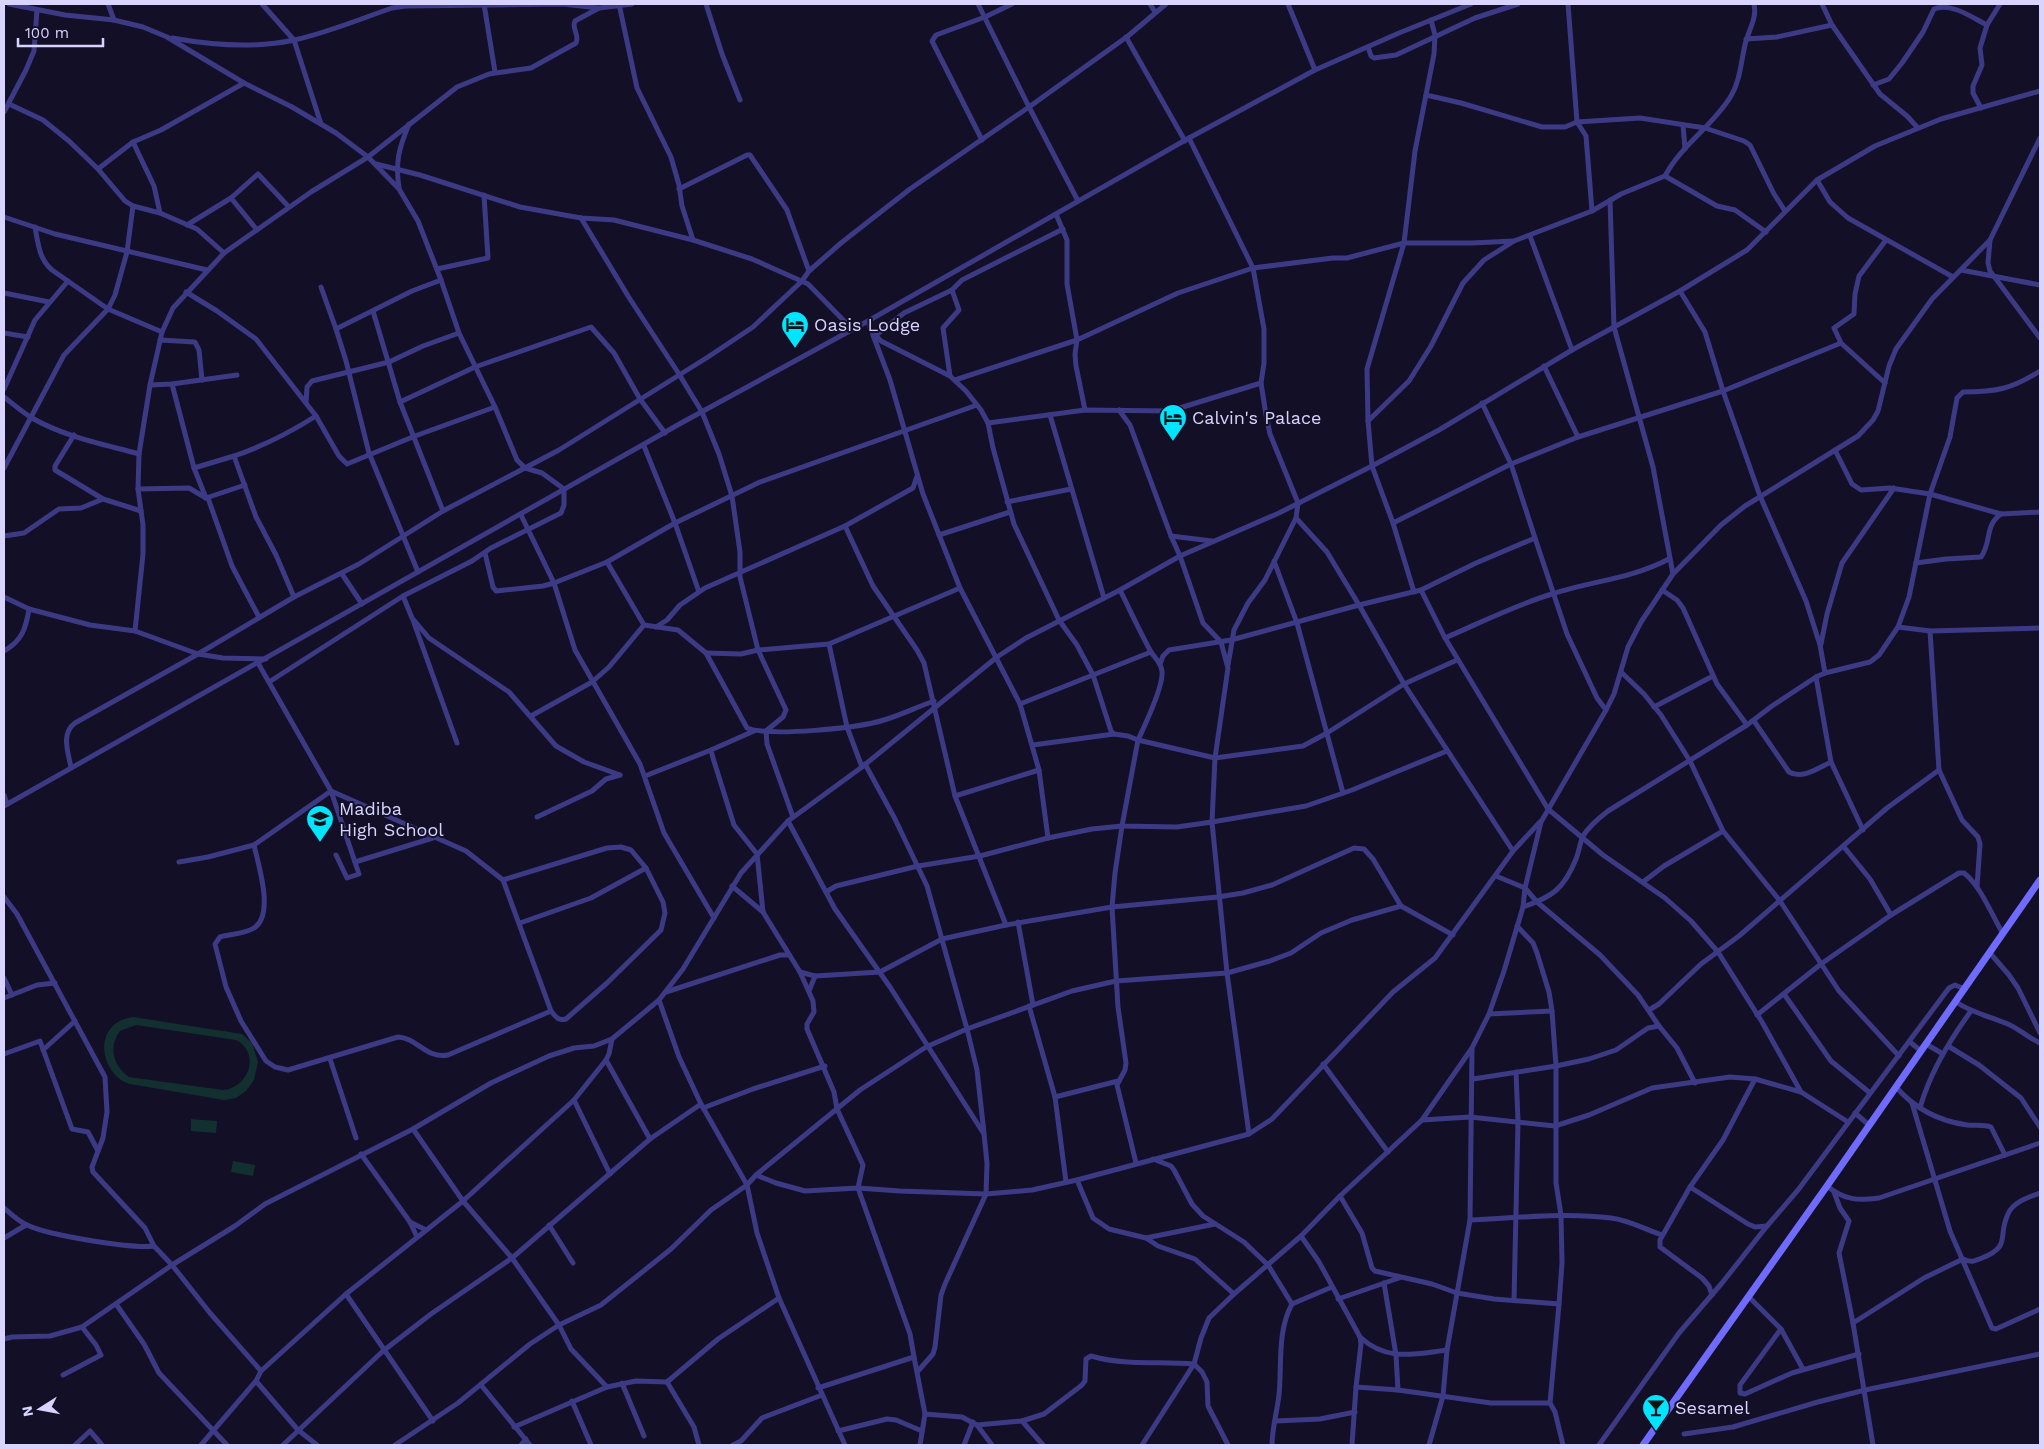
<svg xmlns="http://www.w3.org/2000/svg" width="2044" height="1449" viewBox="0 0 2044 1449" font-family="'Work Sans',sans-serif">
<rect width="100%" height="100%" fill="#130f26"/>
<g fill="#12302f" fill-rule="evenodd">
<path d="M133 1017 242 1034 252 1043 258 1062 254 1080 246 1091 236 1098 224 1100 130 1084C105 1077 93 1037 118 1022 123 1019 128 1018 133 1017ZM136 1025 236 1040C261 1053 249 1088 223 1090L129 1077C113 1066 108 1047 120 1031Z"/>
<polygon points="191,1119 217,1121 216,1133 191,1131"/>
<polygon points="233,1161 255,1165 253,1176 231,1172"/>
</g>
<g fill="none" stroke-linecap="round" stroke-linejoin="round">
<g stroke="#3d3a85" stroke-width="5">
<polyline points="9,4 65,15 114,20 143,27 167,37 244,83 292,107 336,133 368,157 399,189 418,221 441,280 459,333 495,407 517,460 525,468 542,473 564,489 564,505 561,513 491,548 472,561 403,596 412,618 429,638 509,692 556,746 584,762 620,775"/>
<polyline points="108,4 114,20"/>
<polyline points="262,4 294,40 321,124"/>
<polyline points="484,4 495,72"/>
<polyline points="619,4 637,88 671,157 679,185 682,206 693,240 752,259 808,284 852,329"/>
<polyline points="706,4 722,54 740,100"/>
<polyline points="978,4 1029,107 1128,36 1166,4"/>
<polyline points="1150,4 1155,12"/>
<polyline points="1288,4 1315,70"/>
<polyline points="1568,4 1577,122 1586,136 1592,211"/>
<polyline points="1822,4 1832,25 1880,94 1907,116 1917,127"/>
<polyline points="1431,20 1435,35 1434,54 1415,151 1404,243 1367,369 1368,421 1372,466 1393,523 1511,464 1578,437 1723,391 1841,343"/>
<polyline points="1126,37 1185,141"/>
<path d="M172 38C211 45 254 49 294 40 327 33 360 19 392 8L405 6 563 4 599 8 632 4"/>
<polyline points="1746,39 1777,37 1832,25"/>
<polyline points="1368,47 1371,56 1374,58 1396,55 1475,18 1518,4"/>
<path d="M1873 85 1889 79 1902 63 1923 32 1934 9C1951 2 1973 18 1987 25"/>
<polyline points="1426,95 1461,103 1542,127 1565,127 1577,122 1640,118 1705,128 1744,141 1750,145 1774,194 1785,211"/>
<polyline points="9,104 43,120 69,141 98,169 125,201 133,206 160,213 197,229 224,253"/>
<polyline points="1981,108 1973,93 1973,86 1982,65 1980,48 1987,25 2000,4"/>
<polyline points="4,112 26,70 34,51 37,10"/>
<polyline points="1683,125 1685,149"/>
<polyline points="1189,138 1253,268 1264,329 1264,363 1261,383 1266,415 1270,434 1298,503 1296,518 1265,580 1248,603 1234,630 1228,665"/>
<polyline points="982,140 932,41 936,35 985,17 1012,4"/>
<polyline points="133,142 154,186 160,213"/>
<polyline points="376,164 420,175 520,207 581,218 614,220 693,240"/>
<polyline points="98,169 133,142 161,130 244,83"/>
<path d="M1665 176C1681 145 1713 126 1731 96 1741 79 1741 59 1746 41 1750 28 1757 17 1754 4"/>
<polyline points="1817,180 1830,202 1848,218 1953,277"/>
<path d="M399 188C395 162 399 148 409 124"/>
<polyline points="679,189 747,155 750,155 787,210 809,271"/>
<polyline points="231,198 257,230"/>
<polyline points="1610,200 1614,327 1653,467 1673,574"/>
<polyline points="1056,214 1067,240 1067,284 1077,340 1075,354 1076,366 1085,410"/>
<polyline points="4,217 55,234 207,270"/>
<polyline points="581,218 628,296 679,374 702,412 719,454 732,496 740,552 740,577 758,650 786,710 783,717 766,731 767,744 793,817"/>
<polyline points="187,225 231,198 258,174 289,207"/>
<path d="M35 227C38 243 39 259 52 270L108 309 162 332"/>
<polyline points="1530,236 1572,350"/>
<polyline points="1990,240 1988,263 1990,271 2040,338"/>
<polyline points="437,269 488,258 484,195"/>
<polyline points="1961,270 2040,285"/>
<polyline points="321,287 336,329 412,291 441,280"/>
<polyline points="1680,291 1705,332 1723,391 1760,496 1806,601 1820,645 1825,673"/>
<polyline points="186,292 217,311 256,339 316,416 339,456 347,464 415,436 495,407"/>
<polyline points="4,293 49,302"/>
<polyline points="373,311 400,402 443,511"/>
<polyline points="868,321 871,331 881,341 950,376 966,391 981,410 988,423 993,448 1014,524 1059,620 1077,645 1093,675 1111,731 1114,734 1128,736 1138,740 1122,826 1177,827 1212,822 1227,973 1249,1134"/>
<polyline points="336,329 346,361 369,453 418,572"/>
<polyline points="4,333 28,337"/>
<polyline points="873,335 890,380 923,494 960,588 1020,704 1151,652"/>
<polyline points="875,336 904,313 952,290 962,280 1063,229"/>
<polyline points="160,340 195,342 199,350 202,380"/>
<polyline points="1544,366 1578,437"/>
<polyline points="950,376 943,328 959,310 952,290"/>
<polyline points="955,380 1077,340 1178,293 1253,268 1333,258 1347,258 1404,243 1472,243 1514,241"/>
<polyline points="1885,383 1841,343 1834,328 1854,314 1855,294 1859,276 1886,240"/>
<polyline points="172,384 194,468 206,498"/>
<polyline points="150,385 172,384 237,375"/>
<polyline points="4,389 35,320 68,281"/>
<path d="M4 397C13 404 22 412 32 418 65 437 103 444 139 454"/>
<polyline points="400,402 475,367 591,327 614,353 640,399 665,433"/>
<polyline points="306,403 307,387 312,381 389,362 423,346 459,333"/>
<polyline points="1482,403 1511,464 1535,538"/>
<polyline points="1119,410 1130,425 1171,536 1180,556 1203,623 1221,642 1228,668 1215,758 1212,822 1306,806 1352,790 1447,751"/>
<polyline points="1050,415 1104,598"/>
<polyline points="1368,421 1409,381 1431,346 1463,283 1484,260 1514,241 1592,211 1621,194 1665,176 1717,206 1735,210 1766,232"/>
<polyline points="988,423 1085,410 1170,411 1261,383"/>
<polyline points="74,435 55,466 55,470 103,499 141,511"/>
<polyline points="644,446 675,523 699,592"/>
<polyline points="1835,450 1852,484 1861,490 1890,488 1930,494 2001,514 2040,512"/>
<polyline points="4,468 64,355 108,309 115,295 127,252 133,206"/>
<polyline points="194,468 234,456"/>
<polyline points="138,489 189,488 206,498 245,485"/>
<polyline points="208,498 232,566 259,617"/>
<polyline points="1007,502 1071,489"/>
<polyline points="521,515 554,583 575,650 640,764 664,833 714,918"/>
<polyline points="1296,518 1327,552 1359,605 1421,590"/>
<polyline points="1393,523 1414,592"/>
<polyline points="845,526 873,586 917,650 924,663 955,796 1006,925 1112,907 1218,897 1243,893 1272,885 1354,848 1364,849 1373,859 1401,906 1453,935"/>
<polyline points="939,535 1010,512"/>
<polyline points="4,536 24,533 59,509 81,508 103,499"/>
<polyline points="1171,536 1212,541"/>
<polyline points="485,553 493,587 496,591 543,586 554,583 607,562 675,523 760,482 977,405"/>
<path d="M1669 559C1631 579 1591 581 1552 594 1515 605 1480 623 1445 638L1548 809 1603 855 1665 898 1691 921 1718 952 1762 1022 1801 1092"/>
<polyline points="1274,561 1297,623 1343,793"/>
<path d="M607 562 644 625 678 630 706 653 747 728C770 737 859 728 884 720 901 715 917 707 934 701"/>
<path d="M1916 563 1946 559 1981 557C1992 542 1984 526 2001 514"/>
<polyline points="342,574 362,604"/>
<path d="M1120 590C1130 610 1140 632 1151 652 1155 658 1161 663 1162 671 1164 686 1145 725 1138 740L1215 758 1303 746 1327 733 1404 684 1457 660"/>
<polyline points="1662,590 1677,600 1683,608 1717,684 1747,725"/>
<polyline points="4,597 29,609 90,625 135,631 198,654 223,658 266,659"/>
<path d="M294 597 276 555 256 517 234 456C264 446 289 433 316 416"/>
<polyline points="413,620 457,743"/>
<polyline points="656,627 667,620 680,605 705,588 845,526 913,488 917,476"/>
<polyline points="1898,627 1930,631 2040,628"/>
<path d="M135 631 143 554V525L138 489 139 454 150 385 162 332 173 308 224 253 311 192 368 157 457 87 489 74 531 68 576 43C580 34 571 29 575 21L599 8"/>
<polyline points="1930,631 1939,770"/>
<polyline points="1445,638 1421,590 1476,563 1535,538 1567,634 1597,698 1606,710"/>
<polyline points="829,644 847,727 862,767"/>
<polyline points="1821,644 1827,614 1842,563 1894,488"/>
<path d="M4 651C22 641 26 628 29 609"/>
<polyline points="706,653 741,654 758,650 829,644 960,588"/>
<polyline points="258,663 331,791 359,874 347,878 336,855"/>
<polyline points="1160,664 1163,656 1169,650 1231,640 1359,605 1404,684 1513,851"/>
<polyline points="1621,672 1644,694 1661,715 1690,761 1723,831 1780,901 1839,991 1899,1056"/>
<polyline points="1816,677 1831,762 1863,830"/>
<polyline points="269,682 403,596"/>
<polyline points="1020,704 1039,770 1048,838 1092,829 1122,826 1115,873 1112,907 1118,1007 1126,1063 1125,1070 1117,1085 1136,1163"/>
<polyline points="1654,707 1713,676"/>
<polyline points="531,716 592,682 609,667 644,625"/>
<path d="M1754 721 1789 772C1802 780 1820 767 1831 762"/>
<polyline points="754,731 711,750 713,758 734,825 757,854 763,912 800,972 813,1001 814,1012 807,1024 807,1029 834,1092 837,1109 863,1165 858,1188 910,1334 914,1357"/>
<polyline points="1033,745 1114,734"/>
<polyline points="865,764 895,819 927,886 967,1029 1072,991 1116,981 1227,973 1270,961 1291,953 1321,933 1352,920 1401,906"/>
<path d="M71 768C69 754 60 734 75 723L198 654 294 597 359 564 443 511 559 450 708 357 753 327 802 281 809 271 841 243 910 189 1029 107 1078 201"/>
<polyline points="645,776 711,750"/>
<polyline points="4,795 7,804"/>
<polyline points="955,796 1039,770"/>
<polyline points="4,806 683,422 868,321 1189,138 1315,70 1399,33 1471,4"/>
<polyline points="537,817 592,791 606,779 620,775"/>
<polyline points="788,821 835,909 890,987 984,1134 987,1163 986,1194 945,1284 941,1295 935,1347 933,1354 918,1371"/>
<path d="M254 845C258 864 275 915 254 928 245 934 230 934 220 937L215 944 226 987 241 1021 266 1061 275 1067 288 1070 398 1037C417 1038 426 1059 448 1055L551 1011"/>
<polyline points="1844,847 1870,879 1891,915"/>
<path d="M179 862 208 857 254 845 331 791 466 851 503 880 551 1011C556 1017 558 1021 566 1019L607 983 661 930 665 913 663 902 646 868 631 850 621 847 607 848 503 880"/>
<polyline points="355,862 436,837"/>
<polyline points="1496,876 1525,888 1537,902 1600,955 1638,995 1659,1026 1677,1048 1695,1083"/>
<polyline points="1643,882 1664,866 1723,831"/>
<polyline points="732,886 763,912"/>
<polyline points="826,892 836,886 918,866 980,856 1048,838"/>
<polyline points="4,897 17,914 105,1077 107,1112 103,1138 92,1167 93,1172 145,1228 154,1246 172,1265 210,1313 261,1371 256,1381 298,1430 317,1445"/>
<path d="M1523 907C1552 897 1564 889 1576 859 1579 851 1580 843 1583 836 1589 826 1599 818 1608 811L1747 725 1772 706 1816 677 1825 673 1870 662 1879 655 1898 627 1909 597 1930 494 1950 437 1957 398 1963 392C1996 392 2012 389 2040 371"/>
<polyline points="1018,922 1033,1005"/>
<polyline points="520,923 591,898 646,868"/>
<polyline points="1990,953 2009,975 2018,988 2040,1033"/>
<polyline points="800,972 815,976 880,972 942,939 1006,925"/>
<polyline points="4,978 12,995"/>
<polyline points="809,991 815,976"/>
<polyline points="666,992 780,955 789,955"/>
<polyline points="1784,994 1831,1061 1870,1093"/>
<polyline points="4,998 37,985 55,983"/>
<path d="M1956 1002C1972 1013 1992 1017 2010 1025 2020 1030 2029 1038 2040 1043"/>
<polyline points="1029,1006 1055,1097 1066,1182"/>
<polyline points="1649,1010 1659,1004 1701,964 1739,936 1887,808 1939,770 1962,820 1978,837 1980,844 1977,887"/>
<polyline points="1489,1014 1552,1011"/>
<path d="M1757 1015 1821 964 1891 915 1959 873H1964C1980 885 1992 915 2003 934"/>
<polyline points="1910,1042 1921,1051"/>
<polyline points="1926,1044 1943,1054"/>
<polyline points="1948,1046 1979,1065 2021,1098 2040,1127"/>
<path d="M1472 1049 1470 1220C1517 1218 1565 1212 1611 1218 1629 1220 1646 1230 1662 1235"/>
<polyline points="43,1050 75,1021"/>
<polyline points="4,1054 40,1041 72,1129 88,1132 98,1151"/>
<polyline points="330,1059 356,1138"/>
<polyline points="606,1060 650,1139"/>
<polyline points="1323,1064 1388,1152"/>
<polyline points="1473,1079 1556,1066 1589,1059 1616,1050 1648,1028 1659,1026"/>
<path d="M1896 1087C1915 1109 1939 1121 1967 1125 1975 1126 1983 1124 1991 1127L2005 1155"/>
<polyline points="1055,1097 1118,1081"/>
<polyline points="574,1100 610,1174"/>
<polyline points="1912,1103 1950,1231 1992,1328 1996,1329 2040,1309"/>
<polyline points="703,1108 753,1089 825,1066"/>
<path d="M1920 1108C1930 1072 1949 1041 1971 1011"/>
<polyline points="1855,1113 1869,1125"/>
<polyline points="1422,1120 1470,1117 1555,1126 1589,1115 1652,1088 1730,1077 1755,1079 1801,1092 1848,1122"/>
<polyline points="413,1129 463,1201 512,1258 559,1325 571,1349 607,1387"/>
<polyline points="361,1154 410,1222 417,1237"/>
<path d="M1153 1159 1171 1166 1174 1170 1192 1204 1203 1216 1244 1242 1268 1265 1292 1304C1277 1331 1282 1365 1279 1395 1277 1412 1272 1429 1272 1445"/>
<polyline points="756,1175 860,1090 926,1047 967,1029 977,1070 984,1133"/>
<polyline points="1077,1180 1093,1218 1109,1229 1146,1238 1215,1224"/>
<path d="M1827 1186C1844 1200 1858 1201 1879 1198L2040 1143"/>
<polyline points="1690,1187 1748,1224 1755,1227 1767,1226"/>
<polyline points="1834,1192 1840,1208 1849,1221 1839,1253 1853,1323 1873,1445"/>
<polyline points="1340,1196 1362,1233 1372,1268 1375,1271 1432,1284 1457,1293 1494,1299 1559,1304 1562,1263 1561,1215 1556,1183 1556,1066 1552,1011 1549,992 1537,953 1533,943 1517,926"/>
<path d="M4 1208C11 1214 17 1220 25 1224 45 1235 132 1249 154 1246"/>
<polyline points="410,1222 426,1230"/>
<polyline points="549,1225 573,1263"/>
<polyline points="1301,1236 1319,1262 1360,1337 1361,1344 1356,1387 1398,1390 1491,1403 1550,1403 1555,1412 1563,1445"/>
<polyline points="4,1238 26,1225"/>
<polyline points="1146,1238 1158,1246 1195,1259 1234,1294"/>
<polyline points="1384,1283 1396,1355 1398,1390"/>
<polyline points="346,1294 433,1421"/>
<polyline points="1712,1295 1709,1286 1702,1278 1660,1247 1660,1240 1690,1187 1723,1140 1755,1079"/>
<polyline points="1749,1297 1781,1329 1803,1369"/>
<polyline points="1338,1299 1399,1278"/>
<polyline points="1514,1300 1518,1121 1516,1072"/>
<polyline points="116,1304 144,1344 159,1373 227,1445"/>
<polyline points="1292,1304 1332,1287"/>
<path d="M1853 1323 1924 1278 1963 1259C1971 1263 1975 1261 1982 1258 2012 1246 1997 1237 2008 1214 2013 1202 2029 1197 2040 1193"/>
<polyline points="1781,1329 1740,1385 1740,1393 1745,1394 1792,1373 1859,1354"/>
<path d="M1360 1337C1387 1362 1414 1354 1447 1350"/>
<polyline points="4,1339 12,1337 50,1336 82,1327 172,1265 235,1226 265,1204 413,1129 491,1083 523,1068 549,1056 574,1048 594,1046 612,1039 659,1000 683,969 741,873 788,821 862,767 997,657 1026,638 1120,590 1180,556 1279,513 1372,466 1439,430 1572,350 1680,291 1747,250 1817,180 1875,146 1941,119 2040,91"/>
<polyline points="261,1371 346,1294 463,1201 552,1120 574,1100 606,1060 609,1054 612,1039"/>
<polyline points="63,1375 101,1355 96,1345 82,1327"/>
<polyline points="667,1382 694,1427 699,1445"/>
<polyline points="622,1383 644,1436"/>
<polyline points="481,1385 530,1445"/>
<polyline points="818,1388 914,1357 925,1414 920,1445"/>
<polyline points="572,1401 591,1445"/>
<polyline points="1550,1403 1559,1304"/>
<path d="M925 1414 962 1417 977 1425 1022 1421 1044 1414 1082 1385 1085 1381 1086 1359 1091 1356C1125 1366 1159 1361 1194 1364L1202 1372 1207 1382 1208 1406 1228 1445"/>
<polyline points="1022,1421 1043,1445"/>
<polyline points="1276,1421 1320,1419 1355,1412"/>
<polyline points="977,1425 992,1445"/>
<polyline points="514,1427 607,1387 636,1381 667,1382 718,1339 779,1298"/>
<polyline points="838,1431 887,1419 896,1420 922,1431"/>
<polyline points="1684,1434 1733,1427 1818,1402 1865,1390 2040,1354"/>
<polyline points="75,1445 90,1431 102,1445"/>
<polyline points="201,1445 256,1381"/>
<polyline points="283,1445 383,1351 431,1314 512,1258 650,1139 701,1104"/>
<polyline points="395,1445 458,1403 530,1344 559,1325 601,1305 671,1249 711,1210 747,1185 701,1104 679,1057 659,1000"/>
<polyline points="521,1445 526,1439"/>
<polyline points="733,1445 741,1441 762,1418 822,1395"/>
<polyline points="845,1445 779,1298 757,1233 747,1185 756,1175 776,1183 805,1191 858,1188 900,1191 986,1194 1032,1190 1077,1180 1249,1134 1272,1119 1393,992 1435,958 1513,851 1540,822"/>
<polyline points="964,1445 973,1422"/>
<polyline points="1142,1445 1194,1364 1201,1338 1209,1318 1234,1294 1301,1236 1340,1196 1422,1120 1472,1048 1489,1014 1504,971 1523,907 1525,888 1541,822 1606,710 1614,694 1628,647 1641,622 1673,574 1721,525 1745,506 1858,436 1873,420 1878,411 1889,366 1896,349 1932,299 1990,240 2040,138"/>
<polyline points="1352,1445 1356,1387"/>
<polyline points="1429,1445 1443,1396 1447,1350 1470,1220"/>
<polyline points="1599,1445 1679,1333 1722,1283 1767,1226 1798,1190 1949,988 1955,985 1965,989"/>
</g>
<polyline stroke="#6f6bff" stroke-width="7" points="1643,1445 1827,1186 2040,880"/>
</g>
<defs>
<symbol id="hotel-pin" viewBox="-11 -11 22 30"><path d="M0 17L-7.5 6A9.5 9.5 0 1 1 7.5 6Z" fill="#00e5ff" stroke="#130f26"/><path d="M-6-4.5h1.5V1H6V5H4.5V3h-9V5H-6ZM-4 0a1.8 1.8 0 1 1 3.6 0ZM.5 0V-2.5h3Q6-2.5 6 0Z" fill="#111"/></symbol>
<symbol id="school-pin" viewBox="-11 -11 22 30"><path d="M0 17L-7.5 6A9.5 9.5 0 1 1 7.5 6Z" fill="#00e5ff" stroke="#130f26"/><path d="M0-5L7-2L0 1L-7-2ZM-4 1L0 2.5L4 1V4Q0 6-4 4Z" fill="#111"/></symbol>
<symbol id="bar-pin" viewBox="-11 -11 22 30"><path d="M0 17L-7.5 6A9.5 9.5 0 1 1 7.5 6Z" fill="#00e5ff" stroke="#130f26"/><path d="M-6-5H6L.8 .8V4.5H3.5V6h-7V4.5H-.8V.8Z" fill="#111"/></symbol>
</defs>
<g fill-rule="evenodd">
<use href="#hotel-pin" x="779" y="309" width="32" height="43"/>
<use href="#hotel-pin" x="1157" y="402" width="32" height="43"/>
<use href="#school-pin" x="304" y="803" width="32" height="43"/>
<use href="#bar-pin" x="1640" y="1392" width="32" height="43"/>
</g>
<g text-anchor="middle" stroke-width="4" stroke-linejoin="round" paint-order="stroke">
<g font-size="18" fill="#d9d4ff" stroke="#130f26" text-anchor="start">
<text x="814" y="331">Oasis Lodge</text>
<text x="1192" y="424">Calvin's Palace</text>
<text x="339" y="815">Madiba<tspan x="339" dy="21">High School</tspan></text>
<text x="1675" y="1414">Sesamel</text>
</g>
</g>
<rect width="2044" height="1449" fill="none" stroke="#d9d4ff" stroke-width="10"/>
<g transform="translate(40 1409) rotate(259)" stroke="#130f26" stroke-width="4" paint-order="stroke">
<path d="M0-4L9 19L0 12L-9 19Z" fill="#d9d4ff"/>
<text y="-8" font-size="14" font-weight="bold" text-anchor="middle" fill="#d9d4ff">N</text>
</g>
<path d="M18 38v8h85v-8" fill="none" stroke="#d9d4ff" stroke-width="2.5"/>
<text x="25" y="38" font-size="15" fill="#d9d4ff" stroke="#130f26" stroke-width="4" paint-order="stroke">100 m</text>
</svg>
